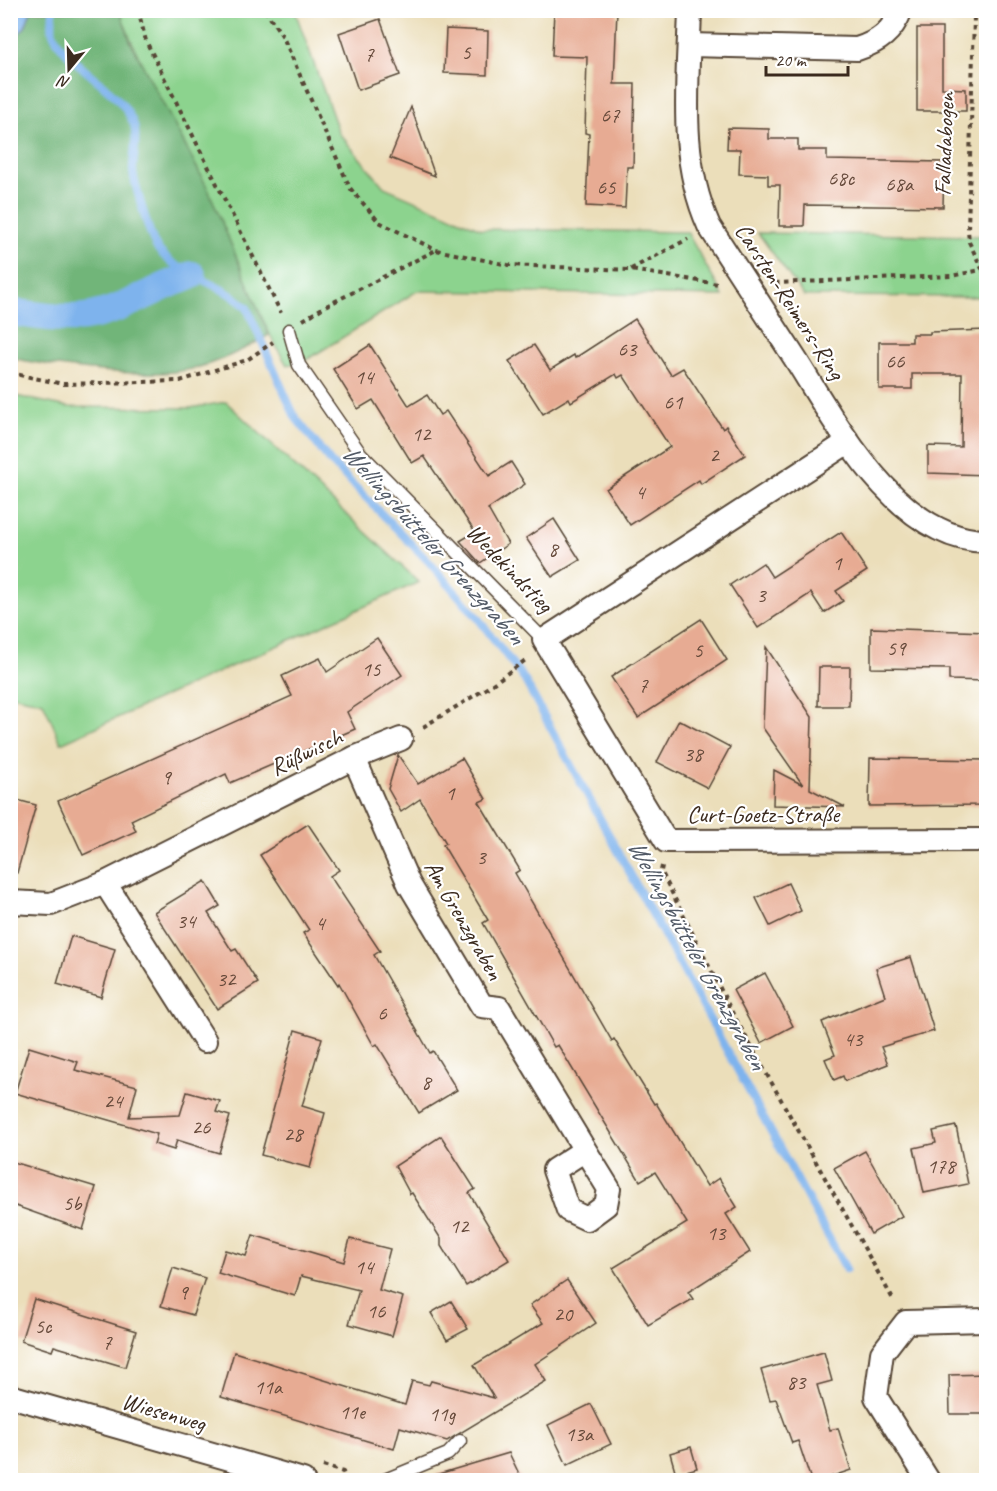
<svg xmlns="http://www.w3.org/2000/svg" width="997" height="1491" viewBox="0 0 997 1491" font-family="Caveat,sans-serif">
<rect width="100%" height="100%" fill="#fff"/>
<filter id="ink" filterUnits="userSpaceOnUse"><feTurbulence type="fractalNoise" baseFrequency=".0167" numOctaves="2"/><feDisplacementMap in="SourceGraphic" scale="12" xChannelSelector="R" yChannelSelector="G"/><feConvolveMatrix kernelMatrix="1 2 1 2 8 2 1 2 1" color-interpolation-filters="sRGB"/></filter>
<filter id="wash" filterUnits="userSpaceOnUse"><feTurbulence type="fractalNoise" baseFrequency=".008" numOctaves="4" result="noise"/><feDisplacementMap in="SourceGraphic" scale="24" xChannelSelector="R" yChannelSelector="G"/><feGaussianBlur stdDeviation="1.35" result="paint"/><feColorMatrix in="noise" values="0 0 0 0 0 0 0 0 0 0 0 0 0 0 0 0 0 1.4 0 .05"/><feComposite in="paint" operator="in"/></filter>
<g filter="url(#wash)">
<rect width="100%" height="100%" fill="#ebdeba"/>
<g fill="#8cd38e" stroke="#647e56" stroke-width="1.5">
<path d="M120 11H295L339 133 384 187 481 229 687 232 723 296 417 291 305 361 287 365C253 310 235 249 208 190 180 130 141 74 120 11Z"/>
<polygon points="758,233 986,236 986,297 804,296"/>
<polygon points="11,395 68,407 190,408 226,402 419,582 61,743 43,702 11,695"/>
</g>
<path fill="#71b579" stroke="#56704c" stroke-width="1.5" d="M31 11H120L131 43 208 189 269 335C242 351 211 367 180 371 136 378 55 367 11 358L10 42 25 27Z"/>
<polygon fill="#7eb3ed" stroke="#5c6e86" stroke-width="1.5" points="11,10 31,11 25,27 11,42"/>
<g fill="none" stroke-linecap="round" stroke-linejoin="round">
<path stroke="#7eb3ed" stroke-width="8" d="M53 10C53 17 51 27 53 33 68 68 121 87 134 125 138 138 133 156 133 170 133 180 151 240 157 248 180 278 221 281 247 308L295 417 330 461 429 562 477 617 524 679 846 1269"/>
<path stroke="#7eb3ed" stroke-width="28" d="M10 312C32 315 53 319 75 318 116 316 154 288 192 275"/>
</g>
<g id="blocks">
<g fill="#e7ab93">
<polygon points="554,10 617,10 614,84 635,84 633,167 627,167 625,208 586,206 589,134 585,133 587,57 552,56"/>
<polygon points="380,19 400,75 358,90 339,33"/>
<polygon points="917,28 942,28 942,88 966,89 966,111 917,111"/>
<polygon points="446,29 488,31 487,75 444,73"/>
<polygon points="411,107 435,176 390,158"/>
<polygon points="728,128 769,129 769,139 798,139 798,150 827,150 827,160 944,162 943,207 805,205 804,226 779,226 780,185 768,185 768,175 739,174 740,149 727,149"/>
<polygon points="635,319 671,375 683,368 723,429 726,426 745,455 701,484 699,480 630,525 606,489 670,447 623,375 618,378 616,374 571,402 569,398 543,414 509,361 534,345 550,370 574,355 575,358"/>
<polygon points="987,330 987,475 928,473 928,446 961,447 962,374 912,374 912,389 879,389 879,342 912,342 912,334 930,334 930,332"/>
<polygon points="370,345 409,406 427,395 440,415 446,411 489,476 511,462 525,484 488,509 508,544 480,563 460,541 475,532 424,456 412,463 373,400 358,409 333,369"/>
<polygon points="554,519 580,560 552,577 526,538"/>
<polygon points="841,532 867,571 836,591 843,601 824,613 811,593 758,628 730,585 763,563 772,577"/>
<polygon points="701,619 727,660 638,718 611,677"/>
<polygon points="871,628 987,632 987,681 949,680 949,669 871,668"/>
<polygon points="377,638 402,675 347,712 355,729 230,783 226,774 131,820 136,831 83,855 58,801 292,696 282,676 320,658 327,672"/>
<polygon points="766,647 812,717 810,789 845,807 773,805 774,770 803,785 763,728"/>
<polygon points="819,667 850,667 849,706 818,706"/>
<polygon points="679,720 730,747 708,788 657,762"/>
<polygon points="398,755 418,784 462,758 486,799 479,802 520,870 515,873 612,1041 614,1039 654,1104 656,1103 707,1186 719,1178 737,1207 726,1214 750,1252 688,1292 693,1299 648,1325 613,1268 687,1223 655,1172 640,1181 558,1045 554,1047 483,923 488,920 443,845 446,843 420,799 401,812 388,789"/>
<polygon points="870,758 987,760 987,805 869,806"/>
<polygon points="10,798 36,805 17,873 10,872"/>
<polygon points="308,824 339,870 330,876 380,951 374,955 430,1053 433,1051 457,1090 419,1113 377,1044 374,1046 339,983 338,985 303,933 309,930 260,855"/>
<polygon points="205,881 220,906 208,913 232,951 236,949 258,983 217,1009 154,912"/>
<polygon points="788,883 801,911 770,926 756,898"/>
<polygon points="71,936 115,949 101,997 57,984"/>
<polygon points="911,957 934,1031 881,1047 888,1064 845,1081 843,1076 834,1080 825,1059 835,1055 822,1022 885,996 876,968"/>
<polygon points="765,973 793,1026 761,1043 733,990"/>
<polygon points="295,1030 322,1038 302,1106 325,1113 310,1168 261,1155"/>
<polygon points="29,1047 78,1062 75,1070 137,1086 129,1117 180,1115 187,1092 220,1101 216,1112 230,1116 219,1153 177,1140 174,1150 154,1144 157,1134 15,1093"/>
<polygon points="956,1126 968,1184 924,1193 914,1148 936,1143 933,1131"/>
<polygon points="441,1136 475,1189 469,1193 509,1260 466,1286 441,1246 441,1239 412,1193 410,1194 395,1166"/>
<polygon points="865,1151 902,1216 871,1234 834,1168"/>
<polygon points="10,1161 96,1187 83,1230 10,1204"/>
<polygon points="253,1235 344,1262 350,1239 390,1249 379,1290 403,1297 392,1336 349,1324 359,1290 301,1276 295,1296 218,1273 225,1250 246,1256"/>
<polygon points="173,1268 205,1278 193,1315 161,1306"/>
<polygon points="567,1280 596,1323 535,1364 546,1381 447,1441 400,1427 394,1449 221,1397 234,1352 405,1405 412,1381 429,1385 431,1381 494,1398 474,1365 543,1323 530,1305"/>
<polygon points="34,1299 136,1331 125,1367 54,1346 52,1351 21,1341"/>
<polygon points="451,1301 468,1329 447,1340 431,1313"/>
<polygon points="824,1352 832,1381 817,1385 830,1430 838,1428 851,1470 821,1480 811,1480 798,1441 792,1443 776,1399 770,1400 761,1370"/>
<polygon points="987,1374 987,1414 950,1414 949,1375"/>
<polygon points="591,1404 611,1444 567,1465 548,1425"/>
<polygon points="691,1447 697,1468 676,1474 670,1453"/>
<polygon points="509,1453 522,1480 436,1480 435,1475"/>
</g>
</g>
</g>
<g filter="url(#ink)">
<use href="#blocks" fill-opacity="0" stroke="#554535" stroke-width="1.5"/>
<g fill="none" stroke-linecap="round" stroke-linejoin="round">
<defs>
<g id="service">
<polyline points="289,330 299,365 360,453 544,640"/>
<polyline points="385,1480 448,1454 460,1441"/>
</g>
<g id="minor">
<path d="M690 10C688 84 678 157 709 226 738 270 767 315 796 360 837 425 898 540 986 541"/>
<path d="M689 45 857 49C879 42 892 32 901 10"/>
<polyline points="848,442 544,640 666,841 986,840"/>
<polyline points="354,758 409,884 482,1006 499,1008 585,1150 554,1170 568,1210 587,1219 606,1205 609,1189 585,1150"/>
<polyline points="105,883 205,1041"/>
<polyline points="10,902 51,904 105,883 354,758 401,739"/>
<polyline points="10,1396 303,1480"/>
<polyline points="928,1480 876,1397 882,1353 906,1322 986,1320"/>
</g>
</defs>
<use href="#service" stroke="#554535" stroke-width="15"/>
<use href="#minor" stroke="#554535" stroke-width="26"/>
<g stroke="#554535" stroke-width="4" stroke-dasharray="4.5 4.5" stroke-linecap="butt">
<polyline points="138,10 146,41 281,313"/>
<polyline points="265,10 283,37 350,188 379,222 436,250 508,265 631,270 718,284"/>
<polyline points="947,10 986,17"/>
<polyline points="974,17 968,230 969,242 982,269"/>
<polyline points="631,269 688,239"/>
<polyline points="775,283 951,276 986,269"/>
<polyline points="303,320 324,307 436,250"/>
<polyline points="10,373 63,384 180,381 247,360 273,342"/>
<polyline points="423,727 487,688 527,659"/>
<polyline points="662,866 661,871 733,1014 894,1301"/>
<polyline points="323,1466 343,1472 346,1480"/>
</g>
<use href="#service" stroke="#fff" stroke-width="12"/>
<use href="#minor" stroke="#fff" stroke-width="22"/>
</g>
</g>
<g text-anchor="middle" stroke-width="4.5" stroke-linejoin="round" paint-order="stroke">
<g font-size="21" fill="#664a3b">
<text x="466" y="59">5</text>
<text x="369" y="61">7</text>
<text x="610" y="122">67</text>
<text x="841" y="185">68c</text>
<text x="899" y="191">68a</text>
<text x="606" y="194">65</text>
<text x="627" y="356">63</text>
<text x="895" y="368">66</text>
<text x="364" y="384">14</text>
<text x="673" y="409">61</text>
<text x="421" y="441">12</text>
<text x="714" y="462">2</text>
<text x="640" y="499">4</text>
<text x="553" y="556">8</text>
<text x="837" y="570">1</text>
<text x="761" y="602">3</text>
<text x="896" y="655">59</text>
<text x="698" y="657">5</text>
<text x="371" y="676">15</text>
<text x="643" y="692">7</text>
<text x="693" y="761">38</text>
<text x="166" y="784">9</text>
<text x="450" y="800">1</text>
<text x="481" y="864">3</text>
<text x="186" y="928">34</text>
<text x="320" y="930">4</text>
<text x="226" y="986">32</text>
<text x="382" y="1020">6</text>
<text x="853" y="1046">43</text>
<text x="426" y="1089">8</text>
<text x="113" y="1108">24</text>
<text x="201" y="1134">26</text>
<text x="293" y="1141">28</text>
<text x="941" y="1173">178</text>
<text x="72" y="1210">5b</text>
<text x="459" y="1233">12</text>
<text x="716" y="1240">13</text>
<text x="364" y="1274">14</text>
<text x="183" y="1299">9</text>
<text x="376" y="1318">16</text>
<text x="563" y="1321">20</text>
<text x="43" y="1333">5c</text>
<text x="107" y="1349">7</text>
<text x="796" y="1389">83</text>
<text x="268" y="1394">11a</text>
<text x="352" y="1419">11e</text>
<text x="442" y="1421">11g</text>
<text x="579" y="1441">13a</text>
</g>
<g font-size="24" fill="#3b2a1e" stroke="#fff">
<text transform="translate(944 144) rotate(-88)" y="8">Falladabogen</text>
<text transform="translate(790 301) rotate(57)" y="8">Carsten-Reimers-Ring</text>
<text transform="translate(510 568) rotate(46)" y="8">Wedekindstieg</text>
<text transform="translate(306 752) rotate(-26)" y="8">Rüßwisch</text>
<text x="763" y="822">Curt-Goetz-Straße</text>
<text transform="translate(464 920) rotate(60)" y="8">Am Grenzgraben</text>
<text transform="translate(164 1412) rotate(16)" y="8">Wiesenweg</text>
</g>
<g font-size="26" font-style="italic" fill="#525a66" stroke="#fff">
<text transform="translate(434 544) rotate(48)" y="9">Wellingsbütteler Grenzgraben</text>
<text transform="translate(698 954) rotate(61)" y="9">Wellingsbütteler Grenzgraben</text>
</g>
</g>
<rect width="997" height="1491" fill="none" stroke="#fff" stroke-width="36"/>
<g transform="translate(69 69) rotate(199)" stroke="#ffffff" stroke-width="4.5" paint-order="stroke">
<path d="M0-4.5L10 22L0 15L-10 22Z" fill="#3b2a1e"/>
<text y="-9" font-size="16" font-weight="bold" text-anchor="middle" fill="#3b2a1e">N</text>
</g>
<path d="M766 66v9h82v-9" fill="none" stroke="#3b2a1e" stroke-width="3"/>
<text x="775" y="66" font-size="18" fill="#3b2a1e" stroke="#ffffff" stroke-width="4.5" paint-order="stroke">20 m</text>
</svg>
